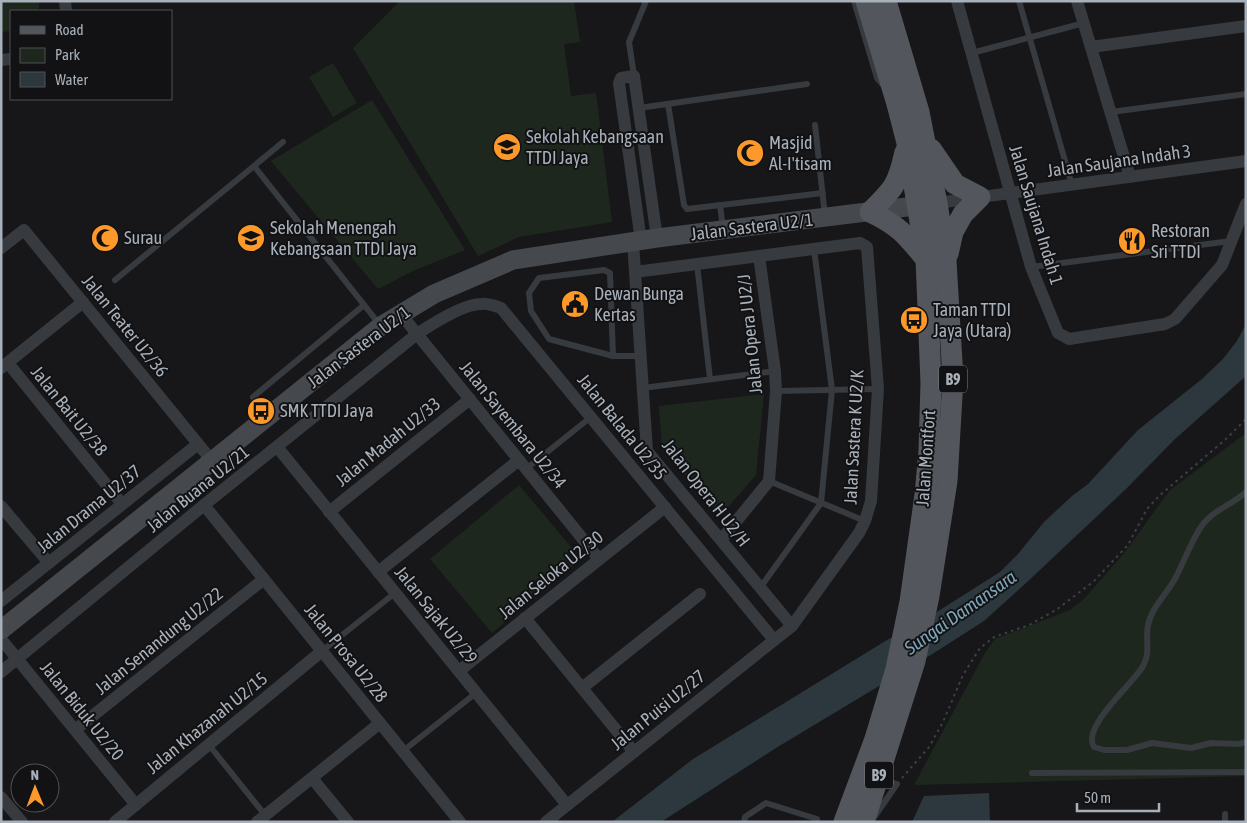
<svg xmlns="http://www.w3.org/2000/svg" width="1247" height="823" viewBox="0 0 1247 823" font-family="'Asap Condensed',sans-serif">
<rect width="100%" height="100%" fill="#171719"/>
<g fill="#1e271e">
<polygon points="1,1 39,1 39,8 36,11 11,11 11,31 1,32"/>
<polygon points="400,1 574,1 580,42 564,44 571,96 596,93 612,222 519,237 478,256 353,48"/>
<polygon points="333,63 357,103 333,117 309,77"/>
<polygon points="372,100 465,250 413,271 378,289 271,161"/>
<polygon points="764,394 756,475 721,515 662,449 659,406"/>
<polygon points="1246,433 1246,776 914,785 986,651 995,639 1070,610 1085,598 1125,552 1170,490"/>
<polygon points="519,485 581,559 492,633 430,559"/>
</g>
<g fill="#2c383e">
<polygon points="1246,324 1246,376 1174,440 1127,488 1025,584 984,621 934,653 776,748 661,822 612,822 693,759 887,640 940,610 1000,572 1018,554 1044,522 1072,496 1088,484 1138,430 1202,379 1222,360 1237,341"/>
<polygon points="989,793 990,822 912,822 924,796"/>
</g>
<g fill="none" stroke-linecap="round" stroke-linejoin="round">
<polyline stroke="#3d4145" stroke-width="2" stroke-dasharray="2.5 4" stroke-linecap="butt" points="902,778 929,747 943,722 963,675 980,648 994,637 1029,625 1056,610 1093,582 1128,545 1147,509 1159,496 1226,439 1246,419"/>
<g stroke="#373a3e" stroke-width="6">
<polyline points="854,1 877,78 883,85"/>
<polyline points="1019,1 1072,185"/>
<polyline points="972,53 1084,23"/>
<polyline points="634,76 629,42 646,1"/>
<polyline points="668,104 684,205 687,209 823,193"/>
<polyline points="639,108 807,84"/>
<polyline points="1111,112 1246,94"/>
<polyline points="815,125 825,216"/>
<polyline points="283,142 254,166 380,325"/>
<polyline points="720,205 723,229"/>
<polyline points="697,264 710,379"/>
<polyline points="1031,267 1231,241"/>
<polygon points="604,270 610,273 613,356 549,339 531,311 529,293 539,278"/>
<polyline points="115,280 254,166"/>
<polyline points="613,356 641,356"/>
<polyline points="643,388 775,371"/>
<polyline points="776,391 878,389"/>
<polyline points="253,397 364,305"/>
<polyline points="526,469 591,417"/>
<polyline points="769,481 865,521"/>
<path d="M1246 492C1232 505 1211 511 1201 527 1191 542 1185 559 1177 575 1169 592 1152 606 1148 625 1145 638 1151 653 1143 666 1133 684 1081 727 1094 747L1104 750H1127L1152 743 1191 748 1211 743 1239 744 1246 742"/>
<polyline points="760,588 821,503 832,390 814,249"/>
<polyline points="322,651 395,593"/>
<polyline points="209,745 265,815"/>
<polyline points="403,751 476,693"/>
<polyline points="1032,773 1246,772"/>
<polyline points="1225,814 1225,822"/>
<polyline points="875,816 897,784 887,781 883,777"/>
<polyline points="744,822 745,817 766,803 817,819 816,822"/>
</g>
<g stroke="#373a3e" stroke-width="12">
<polyline points="65,1 66,11"/>
<polyline points="957,1 1031,267 1058,333 1069,339 1165,324 1175,319 1222,265 1246,204"/>
<polyline points="1077,1 1130,177"/>
<polyline points="1091,47 1246,26"/>
<polyline points="1,60 11,59"/>
<polyline points="937,203 1246,161"/>
<polyline points="641,241 619,83 621,78 634,76 657,238"/>
<polyline points="633,242 647,451 792,626"/>
<polyline points="1,248 24,230 212,461"/>
<polyline points="400,313 599,559"/>
<polyline points="8,363 122,504"/>
<polyline points="1,368 83,302"/>
<polyline points="278,448 567,805"/>
<polyline points="204,505 460,822"/>
<polyline points="1,506 49,563"/>
<polyline points="329,512 470,399"/>
<polyline points="721,540 769,481 776,391 775,371 759,256"/>
<polyline points="378,572 519,460"/>
<polyline points="1,601 198,444"/>
<polyline points="525,618 634,752"/>
<polyline points="1,639 136,805"/>
<polyline points="459,671 665,507"/>
<path d="M1 672 204 505 417 334C432 324 464 304 481 304 488 303 495 306 501 308L774 640"/>
<polyline points="582,688 700,594"/>
<polyline points="75,730 264,579"/>
<polyline points="312,778 348,822"/>
<polyline points="1,797 22,822"/>
<polyline points="115,822 322,651"/>
<polyline points="257,822 380,723"/>
<polyline points="546,822 792,626 859,533 865,521 871,501 878,389 867,247 860,243 635,272"/>
</g>
<polyline stroke="#45494e" stroke-width="19" points="1,630 381,326 434,294 513,260 657,238 931,204"/>
<g stroke="#53575d" stroke-width="21">
<polyline points="931,149 955,184 980,197 963,214 953,232 948,254"/>
<path d="M905 152C898 184 894 189 870 212 898 225 906 235 925 258"/>
<polyline points="844,822 875,739 896,669 910,602 925,495 929,451 931,383 926,258 907,143 897,104 866,1"/>
<polyline points="864,822 915,661 929,596 947,481 953,379 946,261 937,203 919,112 886,1"/>
</g>
</g>
<defs>
<symbol id="school-disc" viewBox="-11 -11 22 22"><circle r="9.5" fill="#fd992b" stroke="#121214"/><path d="M0-5L7-2L0 1L-7-2ZM-4 1L0 2.5L4 1V4Q0 6-4 4Z" fill="#111"/></symbol>
<symbol id="mosque-disc" viewBox="-11 -11 22 22"><circle r="9.5" fill="#fd992b" stroke="#121214"/><path d="M3.5-4.9A6 6 0 1 0 3.5 4.9A5 5 0 1 1 3.5-4.9Z" fill="#111"/></symbol>
<symbol id="restaurant-disc" viewBox="-11 -11 22 22"><circle r="9.5" fill="#fd992b" stroke="#121214"/><path d="M-5-6h1v4h1v-4h1v4h1v-4h1v5L-1.5 .5V6h-2V.5L-5-1ZM5-6V6H3V1.5H1.5Q1.5-4 5-6Z" fill="#111"/></symbol>
<symbol id="civic-disc" viewBox="-11 -11 22 22"><circle r="9.5" fill="#fd992b" stroke="#121214"/><path d="M-.6-6.5H3V-4.5H.6V-3L4-1V1h2V6H-6V1h2V-1L-.6-3ZM-1.2 2.5V6h2.4V2.5Z" fill="#111"/></symbol>
<symbol id="bus-disc" viewBox="-11 -11 22 22"><circle r="9.5" fill="#fd992b" stroke="#121214"/><path d="M-5-6H5V4H4V6H2V4H-2V6H-4V4H-5ZM-3.5-4V0h7V-4ZM-3.5 1.2v1.5H-2V1.2ZM2 1.2v1.5H3.5V1.2Z" fill="#111"/></symbol>
</defs>
<g fill-rule="evenodd">
<use href="#school-disc" x="491" y="131" width="32" height="32"/>
<use href="#mosque-disc" x="734" y="137" width="32" height="32"/>
<use href="#mosque-disc" x="89" y="222" width="32" height="32"/>
<use href="#school-disc" x="235" y="222" width="32" height="32"/>
<use href="#restaurant-disc" x="1116" y="225" width="32" height="32"/>
<use href="#civic-disc" x="559" y="288" width="32" height="32"/>
<use href="#bus-disc" x="898" y="304" width="32" height="32"/>
<use href="#bus-disc" x="245" y="395" width="32" height="32"/>
</g>
<g text-anchor="middle" stroke-width="4" stroke-linejoin="round" paint-order="stroke">
<g fill="#121214" stroke="#7b8188" stroke-width="1">
<rect x="939" y="365.5" width="28" height="27" rx="4"/>
<rect x="865" y="761.5" width="28" height="27" rx="4"/>
</g>
<g font-size="16" font-weight="bold" fill="#a8b0ba">
<text x="953" y="385">B9</text>
<text x="879" y="781">B9</text>
</g>
<g font-size="18" fill="#a8b0ba" stroke="#121214" text-anchor="start">
<text x="526" y="143">Sekolah Kebangsaan<tspan x="526" dy="21">TTDI Jaya</tspan></text>
<text x="769" y="149">Masjid<tspan x="769" dy="21">Al-I'tisam</tspan></text>
<text x="270" y="234">Sekolah Menengah<tspan x="270" dy="21">Kebangsaan TTDI Jaya</tspan></text>
<text x="1151" y="237">Restoran<tspan x="1151" dy="21">Sri TTDI</tspan></text>
<text x="124" y="244">Surau</text>
<text x="594" y="300">Dewan Bunga<tspan x="594" dy="21">Kertas</tspan></text>
<text x="933" y="316">Taman TTDI<tspan x="933" dy="21">Jaya (Utara)</tspan></text>
<text x="280" y="417">SMK TTDI Jaya</text>
</g>
<g font-size="18" fill="#a8b0ba" stroke="#121214">
<text transform="translate(1119 161) rotate(-8)" y="6">Jalan Saujana Indah 3</text>
<text transform="translate(1036 215) rotate(73)" y="6">Jalan Saujana Indah 1</text>
<text transform="translate(752 227) rotate(-7)" y="6">Jalan Sastera U2/1</text>
<text transform="translate(125 326) rotate(51)" y="6">Jalan Teater U2/36</text>
<text transform="translate(750 334) rotate(-96)" y="6">Jalan Opera J U2/J</text>
<text transform="translate(359 347) rotate(-37)" y="6">Jalan Sastera U2/1</text>
<text transform="translate(69 411) rotate(51)" y="6">Jalan Bait U2/38</text>
<text transform="translate(513 425) rotate(51)" y="6">Jalan Sayembara U2/34</text>
<text transform="translate(622 427) rotate(51)" y="6">Jalan Balada U2/35</text>
<text transform="translate(854 437) rotate(-87)" y="6">Jalan Sastera K U2/K</text>
<text transform="translate(388 442) rotate(-39)" y="6">Jalan Madah U2/33</text>
<text transform="translate(926 458) rotate(-86)" y="6">Jalan Montfort</text>
<text transform="translate(198 489) rotate(-39)" y="6">Jalan Buana U2/21</text>
<text transform="translate(706 493) rotate(52)" y="6">Jalan Opera H U2/H</text>
<text transform="translate(89 509) rotate(-39)" y="6">Jalan Drama U2/37</text>
<text transform="translate(551 575) rotate(-39)" y="6">Jalan Seloka U2/30</text>
<text transform="translate(436 615) rotate(51)" y="6">Jalan Sajak U2/29</text>
<text transform="translate(159 641) rotate(-39)" y="6">Jalan Senandung U2/22</text>
<text transform="translate(346 653) rotate(51)" y="6">Jalan Prosa U2/28</text>
<text transform="translate(658 710) rotate(-39)" y="6">Jalan Puisi U2/27</text>
<text transform="translate(82 711) rotate(51)" y="6">Jalan Biduk U2/20</text>
<text transform="translate(207 723) rotate(-39)" y="6">Jalan Khazanah U2/15</text>
</g>
<g font-size="19" font-style="italic" fill="#7da4b7" stroke="#121214">
<text transform="translate(960 612) rotate(-35)" y="7">Sungai Damansara</text>
</g>
</g>
<rect width="1247" height="823" fill="none" stroke="#a8b0ba" stroke-width="5"/>
<rect x="10" y="10" width="162" height="90" fill="#121214" stroke="#4e5156"/>
<rect x="20" y="26" width="25" height="8" fill="#53575d" stroke="#4e5156"/>
<text x="55" y="35" font-size="15" fill="#a8b0ba">Road</text>
<rect x="20" y="48" width="25" height="15" fill="#1e271e" stroke="#4e5156"/>
<text x="55" y="60" font-size="15" fill="#a8b0ba">Park</text>
<rect x="20" y="72" width="25" height="15" fill="#2c383e" stroke="#4e5156"/>
<text x="55" y="85" font-size="15" fill="#a8b0ba">Water</text>
<g transform="translate(35 788) rotate(359)"><circle r="24" fill="#121214" stroke="#4e5156"/>
<path d="M0-4L9 19L0 12L-9 19Z" fill="#fd992b"/>
<text y="-8" font-size="14" font-weight="bold" text-anchor="middle" fill="#a8b0ba">N</text>
</g>
<path d="M1077 803v8h82v-8" fill="none" stroke="#a8b0ba" stroke-width="2.5"/>
<text x="1084" y="803" font-size="15" fill="#a8b0ba" stroke="#121214" stroke-width="4" paint-order="stroke">50 m</text>
</svg>
